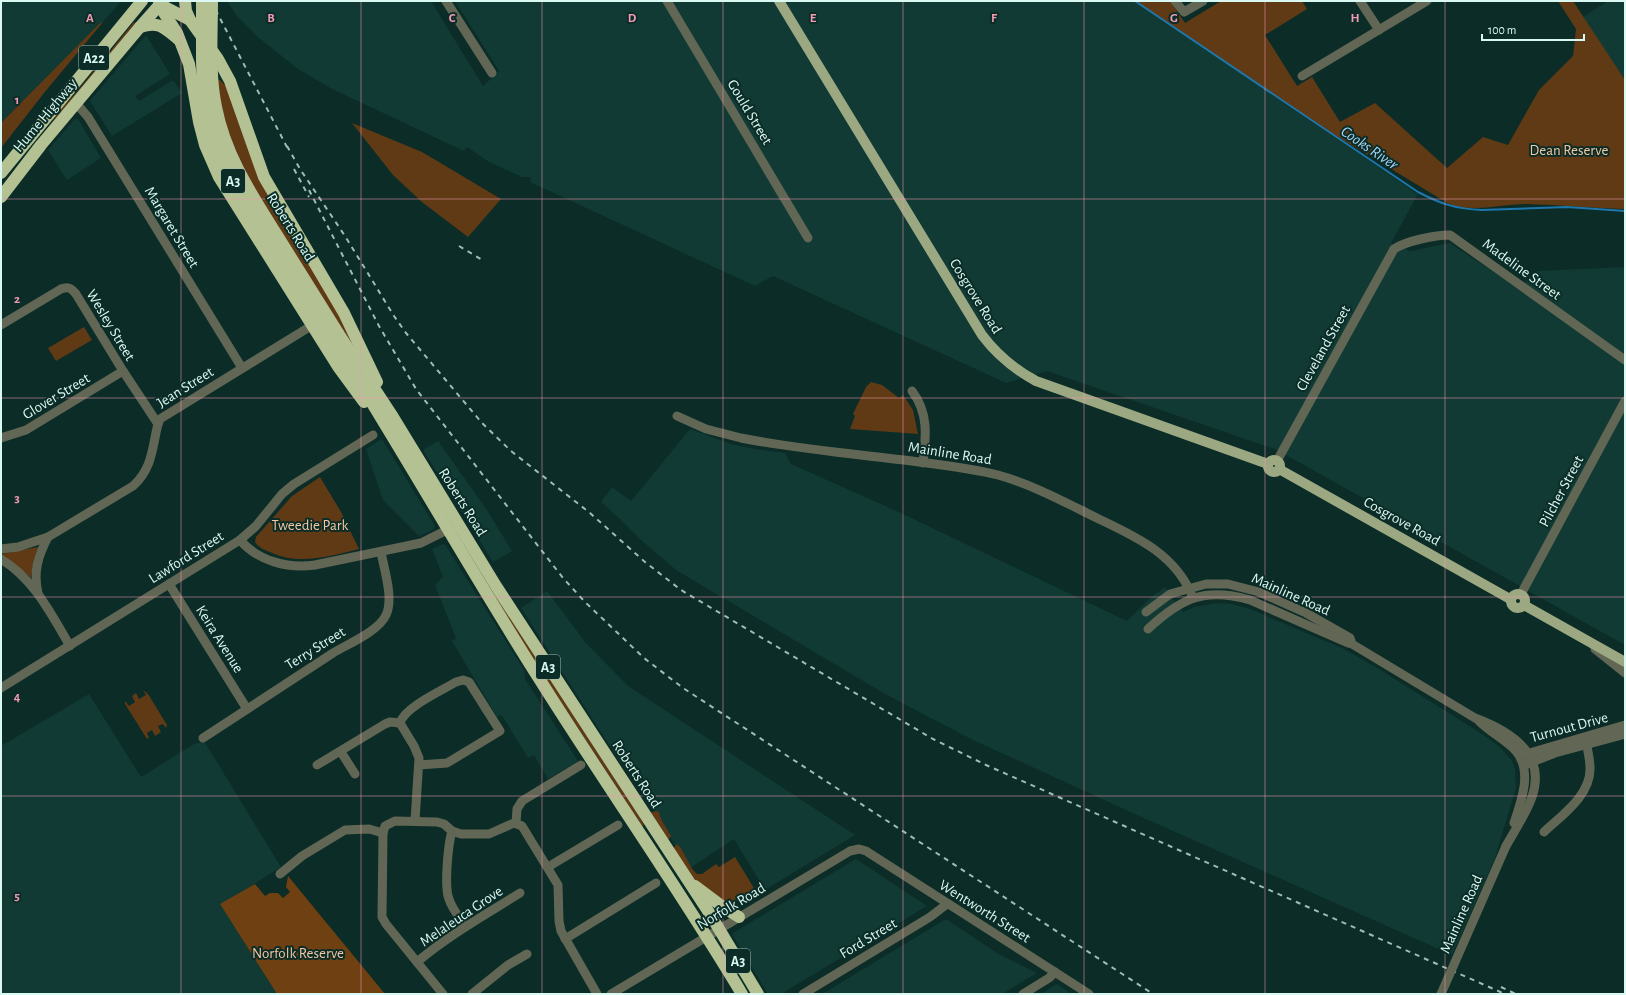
<svg xmlns="http://www.w3.org/2000/svg" width="1626" height="995" viewBox="0 0 1626 995" font-family="'Alegreya Sans',sans-serif">
<rect width="100%" height="100%" fill="#0b2c27"/>
<g fill="#113a34">
<polygon points="1,1 121,1 103,22 99,24 1,123"/>
<polygon points="227,1 431,1 483,86 499,71 455,1 1134,1 1418,194 1391,243 1410,251 1450,243 1518,288 1538,271 1625,267 1625,645 1277,450 1047,371 1006,383 773,276 755,286 530,182 531,177 522,177 489,162 467,147 464,151 332,89 298,69 259,38 237,16"/>
<polygon points="1608,1 1625,1 1625,81 1583,17"/>
<polygon points="146,35 170,74 135,96 139,101 173,80 182,93 112,136 90,101"/>
<polygon points="75,119 78,119 101,158 67,180 48,150"/>
<polygon points="690,429 731,444 755,449 785,453 791,464 901,513 1127,621 1151,597 1165,587 1183,612 1194,607 1217,603 1232,604 1250,609 1344,649 1379,669 1482,734 1500,747 1512,761 1515,769 1516,788 1495,858 1452,955 1137,815 973,740 885,694 676,570 641,540 618,517 601,502 612,487 631,501"/>
<polygon points="382,439 435,526 434,529 429,532 419,536 383,500 366,449"/>
<polygon points="438,441 487,510 512,551 493,562 423,450"/>
<polygon points="443,544 446,546 524,670 525,679 578,761 548,779 534,755 528,758 503,717 500,715 497,717 452,641 456,638 435,585 443,577 432,549"/>
<polygon points="547,591 586,643 628,686 855,835 765,890 734,839 690,868 655,815 651,802 628,767 620,762 615,754 521,608"/>
<polygon points="89,694 141,777 194,744 204,741 281,867 221,905 277,994 1,994 1,746"/>
<polygon points="856,859 927,906 781,994 768,994 733,936 733,933"/>
<polygon points="946,919 997,953 1037,973 1002,994 822,994"/>
<polygon points="1057,984 1072,994 1041,994"/>
</g>
<g fill="#603a15">
<path d="M1134 1H1170L1185 23 1221 1H1302L1307 9 1265 35 1297 86 1312 77 1340 122 1375 103 1447 168 1483 137 1508 145 1539 90 1573 56 1576 29 1558 1H1573L1625 80V209C1592 208 1559 205 1526 204 1501 204 1473 213 1449 204L1330 132Z"/>
<polygon points="103,22 44,93 1,148 1,123 99,24"/>
<polygon points="134,22 136,24 69,105 53,120 51,119 75,94"/>
<polygon points="218,80 220,80 229,89 235,107 332,298 363,362 251,184 232,146 221,110"/>
<polygon points="352,123 422,152 501,199 468,237 422,202 393,175"/>
<polygon points="84,327 92,340 56,361 48,348"/>
<polygon points="871,382 882,385 899,398 903,395 913,410 918,434 850,429 855,416 853,414 866,387"/>
<path d="M320 477 341 512 359 549C330 556 299 566 270 552 264 550 258 547 255 542L256 537 292 496Z"/>
<polygon points="38,547 34,559 31,578 14,563 1,554"/>
<polygon points="494,592 640,817 644,825 642,826 529,653 493,594"/>
<polygon points="143,690 148,694 167,725 166,728 163,724 158,726 161,732 155,736 152,730 147,733 149,738 147,739 125,704 125,701 129,706 135,702 132,696 136,693 139,699 146,695"/>
<polygon points="657,811 659,812 661,819 671,836 668,840 649,813"/>
<path d="M677 844C685 851 689 868 697 874H702L716 864 719 867 735 857 757 893C746 898 735 904 723 900L696 882 673 849Z"/>
</g>
<polygon fill="#6f4112" points="288,876 385,994 277,994 220,904 255,884 265,896 270,893 278,893 283,898 290,892 286,887"/>
<g fill="none" stroke-linecap="round" stroke-linejoin="round">
<path stroke="#1d77ad" stroke-width="2" d="M1135 1 1418 192C1441 204 1456 209 1482 210L1567 207 1625 211"/>
<g stroke="#616754" stroke-width="9">
<polyline points="446,1 492,73"/>
<polyline points="667,1 808,238"/>
<polyline points="1175,1 1184,12 1203,1"/>
<polyline points="1360,1 1379,30"/>
<polyline points="1302,76 1427,1"/>
<polyline points="76,103 88,117 242,368"/>
<path d="M1 325 61 289C68 286 71 288 76 294L123 371 158 424"/>
<path d="M912 391C929 413 926 437 923 463"/>
<path d="M677 416 706 429 741 438C797 449 855 454 912 461 941 465 970 468 998 475 1034 485 1068 504 1101 520 1139 538 1177 556 1193 598"/>
<polyline points="1,438 26,430 123,371"/>
<path d="M1277 461 1394 249C1406 241 1435 235 1450 235L1625 360"/>
<path d="M240 540C258 561 288 569 315 565L421 543 453 527"/>
<path d="M1 549 18 547 48 537 133 486C153 468 152 447 158 424L160 419 311 326"/>
<path d="M1 559C34 579 51 614 70 646"/>
<polyline points="169,584 247,709"/>
<path d="M38 593C33 572 38 556 48 537"/>
<polyline points="1521,594 1625,401"/>
<polyline points="1146,612 1170,594 1206,584 1228,584 1259,592 1306,613 1350,638 1351,641"/>
<path d="M1148 629C1181 598 1205 587 1250 600L1348 643 1352 644 1475 718C1510 731 1547 753 1532 797 1526 814 1515 830 1506 846"/>
<polyline points="1595,649 1625,673"/>
<polyline points="1,688 240,540 256,526 282,494 294,484 373,435"/>
<path d="M1479 721C1489 731 1502 738 1513 748 1534 768 1522 799 1514 823"/>
<path d="M203 738C246 710 289 682 333 653 348 644 379 631 386 615 394 599 384 569 381 552"/>
<polyline points="341,752 355,774"/>
<polyline points="1523,755 1625,725"/>
<polyline points="1527,764 1555,753 1625,734"/>
<polyline points="317,765 385,724 390,722 400,723"/>
<path d="M415 821 419 758 414 746 400 723C405 707 441 691 456 682L463 680 469 682 500 731 447 763 419 765"/>
<polyline points="516,823 517,809 522,801 581,765"/>
<path d="M452 831C448 845 444 887 449 899 452 909 460 918 465 926"/>
<path d="M1544 832C1562 815 1591 795 1590 768 1590 758 1587 747 1585 738"/>
<polyline points="548,867 618,825"/>
<polyline points="280,874 302,856 345,830 369,829 383,833"/>
<polyline points="565,939 656,883"/>
<path d="M417 962C449 935 485 915 520 893"/>
<polyline points="443,994 386,924 382,917 383,833 385,826 395,821 437,822 444,824 452,831 461,834 489,834 514,823 522,826 558,885 559,921 561,931 597,994"/>
<polyline points="472,994 508,965 527,954"/>
<path d="M611 994 850 851 859 849 866 851C940 899 1015 946 1089 994"/>
<polyline points="803,994 930,917 947,904"/>
<polyline points="1023,994 1049,978 1055,972"/>
</g>
<g stroke="#9ca881" stroke-width="10">
<path d="M779 1 982 335C997 355 1014 369 1036 381L1268 464"/>
<circle cx="1274" cy="466" r="6"/>
<polyline points="1279,469 1510,599"/>
<circle cx="1518" cy="601" r="7"/>
<polyline points="1524,605 1625,662"/>
</g>
<g stroke="#b3c193" stroke-width="12">
<polyline points="185,1 186,11 190,20 218,59 230,81 264,177 344,313 377,382"/>
<polyline points="159,4 190,20"/>
<polyline points="159,5 177,33 189,64 199,122 205,145 219,177 339,368 364,402"/>
<path d="M140 27C159 21 163 27 178 39"/>
<polyline points="1,173 142,1"/>
<polyline points="1,197 41,145 140,27 163,1"/>
<polyline points="338,333 393,417 496,586 710,914 758,994"/>
<path d="M331 337C403 450 468 567 540 680 606 785 678 887 742 994"/>
<polyline points="695,886 723,907 739,917"/>
</g>
<g stroke="#9dbdb6" stroke-width="2" stroke-dasharray="5 5" stroke-linecap="butt">
<polyline points="211,1 289,151"/>
<polyline points="287,146 300,169 345,236 394,316 406,333 482,423 511,451 590,513 645,562 681,590 933,739 986,765 1505,994"/>
<polyline points="294,169 309,197"/>
<polyline points="309,190 379,326 416,389 563,578 585,602 644,658 683,688 1153,994"/>
<polyline points="459,246 484,261"/>
<polyline points="1501,987 1516,994"/>
</g>
<polyline stroke="#616754" stroke-width="9" points="1441,994 1506,846"/>
<g stroke="#b3c193" stroke-width="12">
<polyline points="202,1 202,60 203,91 215,144 238,191 331,337"/>
<path d="M212 1C212 36 209 73 216 107 225 154 250 192 275 232 296 266 317 299 338 333"/>
</g>
</g>
<path fill="none" stroke="#f19ab3" stroke-width="1" stroke-opacity="0.55" d="M181 1V994M361 1V994M542 1V994M723 1V994M903 1V994M1084 1V994M1265 1V994M1445 1V994M1 199H1625M1 398H1625M1 597H1625M1 796H1625"/>
<g text-anchor="middle" stroke-width="4" stroke-linejoin="round" paint-order="stroke">
<g fill="#0b2c27" stroke="#9cbcb5" stroke-width="1">
<rect x="79" y="46" width="30" height="24" rx="3"/>
<rect x="221" y="169" width="24" height="24" rx="3"/>
<rect x="536" y="655" width="24" height="24" rx="3"/>
<rect x="726" y="949" width="24" height="24" rx="3"/>
</g>
<g font-size="14" font-weight="bold" fill="#daf9f2">
<text x="94" y="63">A22</text>
<text x="233" y="186">A3</text>
<text x="548" y="672">A3</text>
<text x="738" y="966">A3</text>
</g>
<g font-size="15" fill="#daf9f2" stroke="#0b2c27">
<text transform="translate(750 112) rotate(59)" y="5">Gould Street</text>
<text transform="translate(45 115) rotate(-50)" y="5">Hume Highway</text>
<text transform="translate(172 227) rotate(59)" y="5">Margaret Street</text>
<text transform="translate(291 227) rotate(58)" y="5">Roberts Road</text>
<text transform="translate(1522 269) rotate(36)" y="5">Madeline Street</text>
<text transform="translate(976 296) rotate(58)" y="5">Cosgrove Road</text>
<text transform="translate(111 325) rotate(59)" y="5">Wesley Street</text>
<text transform="translate(1323 348) rotate(-61)" y="5">Cleveland Street</text>
<text transform="translate(185 387) rotate(-32)" y="5">Jean Street</text>
<text transform="translate(56 396) rotate(-31)" y="5">Glover Street</text>
<text transform="translate(950 453) rotate(9)" y="5">Mainline Road</text>
<text transform="translate(1561 491) rotate(-62)" y="5">Pilcher Street</text>
<text transform="translate(463 502) rotate(58)" y="5">Roberts Road</text>
<text transform="translate(1402 521) rotate(29)" y="5">Cosgrove Road</text>
<text transform="translate(186 557) rotate(-32)" y="5">Lawford Street</text>
<text transform="translate(1291 594) rotate(24)" y="5">Mainline Road</text>
<text transform="translate(220 639) rotate(58)" y="5">Keira Avenue</text>
<text transform="translate(315 648) rotate(-32)" y="5">Terry Street</text>
<text transform="translate(1569 727) rotate(-15)" y="5">Turnout Drive</text>
<text transform="translate(637 774) rotate(57)" y="5">Roberts Road</text>
<text transform="translate(731 906) rotate(-31)" y="5">Norfolk Road</text>
<text transform="translate(985 911) rotate(32)" y="5">Wentworth Street</text>
<text transform="translate(1461 914) rotate(-66)" y="5">Mainline Road</text>
<text transform="translate(461 916) rotate(-34)" y="5">Melaleuca Grove</text>
<text transform="translate(868 938) rotate(-31)" y="5">Ford Street</text>
</g>
<g font-size="15" fill="#f3c7a2" stroke="#0b2c27">
<text x="1569" y="155">Dean Reserve</text>
<text x="310" y="530">Tweedie Park</text>
<text x="298" y="958">Norfolk Reserve</text>
</g>
<g font-size="16" font-style="italic" fill="#a5d4f7" stroke="#0b2c27">
<text transform="translate(1370 147) rotate(34)" y="6">Cooks River</text>
</g>
</g>
<g font-size="13" text-anchor="middle" font-weight="bold" fill="#f19ab3" stroke="#0b2c27" stroke-width="4" stroke-linejoin="round" paint-order="stroke">
<text x="90" y="22">A</text>
<text x="271" y="22">B</text>
<text x="452" y="22">C</text>
<text x="632" y="22">D</text>
<text x="813" y="22">E</text>
<text x="994" y="22">F</text>
<text x="1174" y="22">G</text>
<text x="1355" y="22">H</text>
<text x="17" y="104">1</text>
<text x="17" y="303">2</text>
<text x="17" y="502">3</text>
<text x="17" y="701">4</text>
<text x="17" y="900">5</text>
</g>
<rect width="1626" height="995" fill="none" stroke="#daf9f2" stroke-width="4"/>
<path d="M1482 34v6h102v-6" fill="none" stroke="#daf9f2" stroke-width="2"/>
<text x="1488" y="34" font-size="12" fill="#daf9f2" stroke="#0b2c27" stroke-width="3" paint-order="stroke">100 m</text>
</svg>
